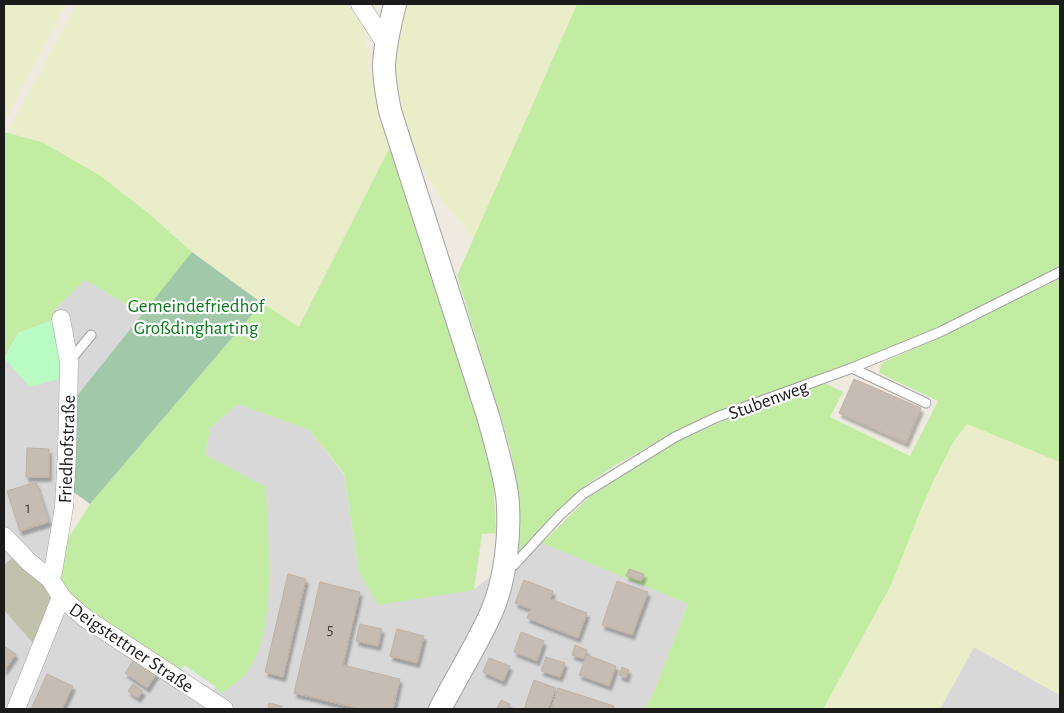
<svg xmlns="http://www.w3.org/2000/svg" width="1064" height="713" viewBox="0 0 1064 713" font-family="'Alegreya Sans',sans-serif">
<defs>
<filter id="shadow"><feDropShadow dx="2.5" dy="4.5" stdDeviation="1" flood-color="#0004"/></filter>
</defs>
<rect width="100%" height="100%" fill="#eeeae0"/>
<g fill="#d9d8d8">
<polygon points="85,280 143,314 76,397 64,545 222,693 264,627 268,596 266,488 205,455 210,428 238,404 309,430 344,474 359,572 473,590 515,558 534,539 688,604 653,694 644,709 4,709 4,359"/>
<polygon points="974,647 1060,695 1060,709 940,709"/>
</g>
<polygon fill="#c0c2ab" points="15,555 50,589 50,602 33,643 4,610 4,565"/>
<g fill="#e9eec9">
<polygon points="4,4 66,4 6,119 4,120"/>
<polygon points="77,4 348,4 364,30 371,80 390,147 299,327 262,303 192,252 147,212 42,142 7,132"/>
<polygon points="404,4 577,4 474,239 443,202 415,155 403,118 396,82 395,42"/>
<polygon points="967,423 1060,462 1060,695 974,647 940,709 823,709 891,585 921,509 935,477 954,441"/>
</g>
<g fill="#c1eca2">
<polygon points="577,4 1060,4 1060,268 943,327 812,379 715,414 656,442 612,467 579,490 515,558 516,482 511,451 457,276"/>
<polygon points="4,132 42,142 99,175 147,212 192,252 143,314 85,280 54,310 55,319 18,333 4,359"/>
<path d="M390 147 492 457 496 533 482 534 474 590 378 605 359 572 344 473 309 430 238 404 210 428 205 455 266 487C267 540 279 630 246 674 240 681 229 687 222 693L184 666 179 673 87 611 62 584 60 563 64 545 90 504 262 303 299 327Z"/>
<polygon points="1060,279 1060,462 967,424 954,441 935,477 921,509 891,585 823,709 644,709 653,694 688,604 542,543 588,498 644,459 662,448 718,423 822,382 843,392 830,417 910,456 938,401 879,373 882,363 965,326 1024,296"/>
</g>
<polygon fill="#a0c8a9" points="192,252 262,303 90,504 72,491 76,397"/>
<polygon fill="#b9fcc3" points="55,319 60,336 62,378 30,387 5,359 18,333"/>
<polygon fill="#e7e7e7" points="184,665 216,687 211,695 179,673"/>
<g fill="#c5bcb3" stroke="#c0b1a2" filter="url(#shadow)">
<polygon points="854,379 921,408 906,443 839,413"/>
<polygon points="27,448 49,449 49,477 26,477"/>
<polygon points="36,482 49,522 20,531 7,491"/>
<polygon points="629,569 644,574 641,581 626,576"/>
<polygon points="288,574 306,579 283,677 265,672"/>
<polygon points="524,580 553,591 550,599 587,613 578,638 527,618 531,609 515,603"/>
<polygon points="617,581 648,592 632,635 602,625"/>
<polygon points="320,582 360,592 343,665 400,679 393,709 361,709 294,693"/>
<polygon points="360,624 382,629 378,646 356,641"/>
<polygon points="397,629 424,636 417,663 390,656"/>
<polygon points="521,632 544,641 537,661 514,652"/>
<polygon points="575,645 587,650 584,659 572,655"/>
<polygon points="4,646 16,654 4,671"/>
<polygon points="587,655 616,666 609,686 579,675"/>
<polygon points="546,657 565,663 560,677 541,671"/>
<polygon points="135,658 157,673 147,688 125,673"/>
<polygon points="489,658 510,666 503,681 483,672"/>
<polygon points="622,667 629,670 626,678 619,675"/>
<polygon points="47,674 73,686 62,709 31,709"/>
<polygon points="534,680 556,688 548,709 524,709"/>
<polygon points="133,684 143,691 138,698 128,691"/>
<polygon points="558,688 614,706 613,709 551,709"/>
<polygon points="501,700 510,704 507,709 497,709"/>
<polygon points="269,703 282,706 282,709 268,709"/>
</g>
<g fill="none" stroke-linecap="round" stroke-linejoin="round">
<defs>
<g id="service">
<polyline points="69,362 91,335"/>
<polyline points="852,368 926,403"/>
<polyline points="507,567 514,565 558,517 583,494 675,437 717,417 852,368 940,332 1060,272"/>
</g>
<g id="minor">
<polyline points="360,4 386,44"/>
<polyline points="4,536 29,562 50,579 63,599 85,618 224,709"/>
<polyline points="50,579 53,572 64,507 67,454 69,362 61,319"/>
<polyline points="16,709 59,602 63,599"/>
</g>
<path id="tertiary" d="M395 4C390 24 385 44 384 65 384 81 387 96 390 111L488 416C495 442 503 468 507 494 511 530 506 578 492 611 477 645 457 676 440 709"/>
</defs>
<use href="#service" stroke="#a2a2a2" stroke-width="11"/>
<use href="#minor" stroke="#a2a2a2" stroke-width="19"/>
<use href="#tertiary" stroke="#a2a2a2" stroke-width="24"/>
<use href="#service" stroke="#fff" stroke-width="9"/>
<use href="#minor" stroke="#fff" stroke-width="18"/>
<use href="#tertiary" stroke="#fff" stroke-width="22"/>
</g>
<g text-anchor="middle" stroke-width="4.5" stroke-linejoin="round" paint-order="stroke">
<g font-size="16" fill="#464341">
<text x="28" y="513">1</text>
<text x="330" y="634">5</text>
</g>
<g font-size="19" fill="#067d18" stroke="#fff">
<text x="196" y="312">Gemeindefriedhof<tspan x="196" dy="22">Großdingharting</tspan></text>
</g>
<g font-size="19" fill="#1b1b1b" stroke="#fff">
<text transform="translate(768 399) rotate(-20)" y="7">Stubenweg</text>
<text transform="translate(66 449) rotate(-88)" y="7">Friedhofstraße</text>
<text transform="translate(132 647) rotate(34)" y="7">Deigstettner Straße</text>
</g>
</g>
<rect width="1064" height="713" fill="none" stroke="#1b1b1b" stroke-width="10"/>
</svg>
